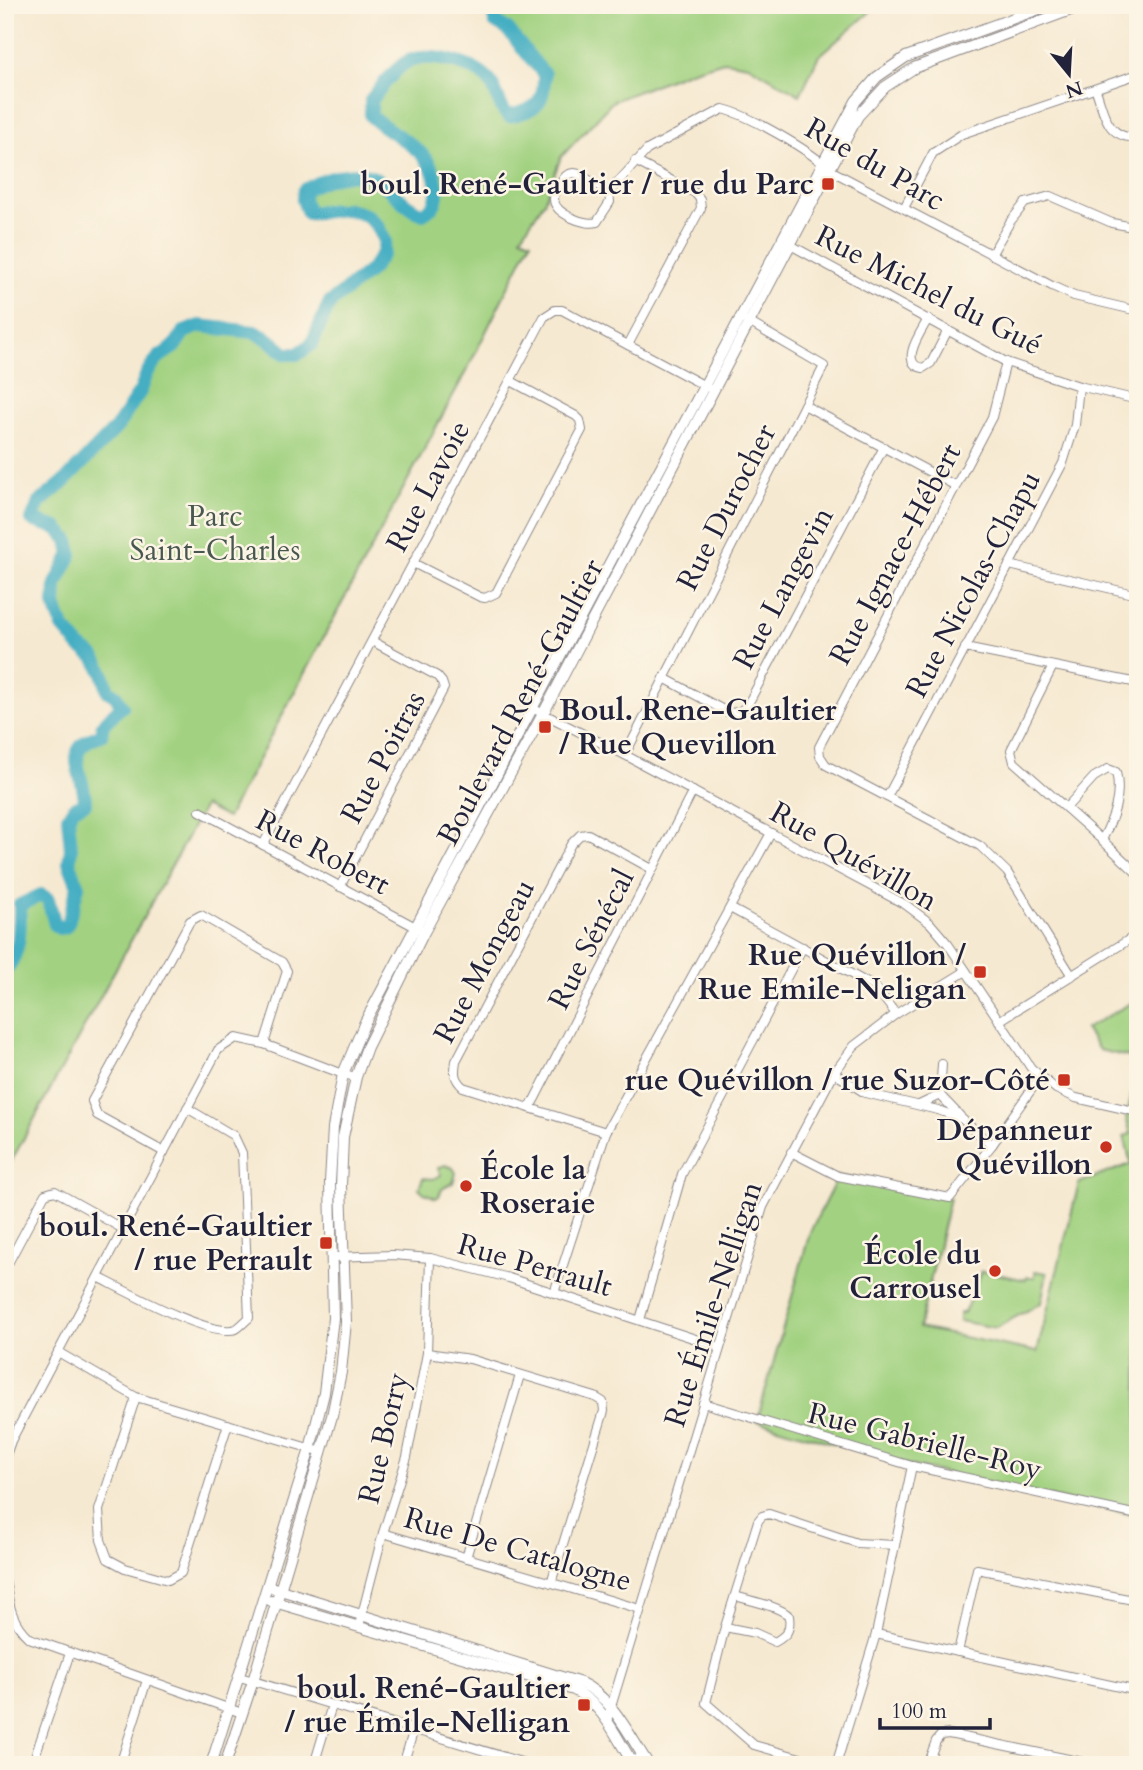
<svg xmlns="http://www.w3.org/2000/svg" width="1143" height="1770" viewBox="0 0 1143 1770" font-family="Cardo,serif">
<rect width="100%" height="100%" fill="#fcf5e5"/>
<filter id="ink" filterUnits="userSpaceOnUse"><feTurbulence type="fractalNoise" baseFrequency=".0143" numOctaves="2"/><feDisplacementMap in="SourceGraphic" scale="14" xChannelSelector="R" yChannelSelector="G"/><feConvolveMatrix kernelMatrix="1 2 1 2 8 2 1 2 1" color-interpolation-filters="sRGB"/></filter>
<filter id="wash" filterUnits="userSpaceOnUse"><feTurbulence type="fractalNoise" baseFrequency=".00686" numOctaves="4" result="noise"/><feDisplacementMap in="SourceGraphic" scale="28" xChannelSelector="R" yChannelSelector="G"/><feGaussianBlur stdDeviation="1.57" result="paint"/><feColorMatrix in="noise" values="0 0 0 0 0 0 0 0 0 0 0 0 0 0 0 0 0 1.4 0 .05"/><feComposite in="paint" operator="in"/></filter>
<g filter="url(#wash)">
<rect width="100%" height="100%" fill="#f6e9d1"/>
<g fill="#a2d281" stroke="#627a5e" stroke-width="2">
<path d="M501 5C516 5 528 15 544 16 554 17 566 9 575 5H878L818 57 800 95 748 65 724 61 690 71 613 101 561 157 544 202 521 237 531 241 471 362 227 818 204 806 5 1173V971C21 952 20 929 20 905L41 895 48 899 55 925 59 928 65 927 68 923 78 886 69 863 71 849 68 817 74 808 85 803C85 772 59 748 101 735L103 724 122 705 116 696 108 691 103 673 94 657 80 647 63 627 55 606 56 584 71 554 68 540 57 528 32 520 39 503 65 481 117 427 141 390 147 373 159 357 174 347 184 332 200 326 254 332 268 339 286 354H298L312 344 329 304 371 270 383 253 385 241 378 227 368 216 348 209 308 213 303 200 304 190C321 180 354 168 374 178 392 188 403 207 423 214 435 207 438 201 437 187 433 148 397 140 371 116V100C379 90 398 65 409 61 431 52 477 64 491 83 498 94 499 109 509 116 537 110 545 103 544 74L507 29 495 22 496 10Z"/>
<polygon points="1138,999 1138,1059 1099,1050 1085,1029"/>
<polygon points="1138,1070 1138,1495 1134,1515 912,1466 757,1421 810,1232 838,1176 950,1198 919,1328 1037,1352 1079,1183 1131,1164 1124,1136 1131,1134 1126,1118"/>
<polygon points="445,1165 453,1168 456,1173 453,1183 442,1189 439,1196 436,1198 424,1193 419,1188 423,1178 433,1179 441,1175 438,1168"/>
<polygon points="982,1271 1026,1280 1027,1277 1035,1277 1035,1271 1047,1273 1041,1303 996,1328 959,1321 959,1313 964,1313"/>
</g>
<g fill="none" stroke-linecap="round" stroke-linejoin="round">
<g stroke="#44aec3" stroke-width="14">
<polyline points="524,5 544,10 561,5"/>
<path d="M5 971C21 952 20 929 20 905L41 895 48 899 55 925 59 928 65 927 68 923 78 886 69 863 71 849 68 817 74 808 85 803C85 772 59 748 101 735L103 724 122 706 116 696 108 691 103 673 94 657 80 647 63 627 55 606 56 584 71 554 68 540 57 528 32 520 39 503 65 481 117 427 141 390 147 373 159 357 174 347 184 332 200 326 254 332 268 339 286 354H298L312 344 329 304 371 270 383 253 385 241 378 227 368 216 348 209 308 213 303 200 304 190C321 180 354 168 374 178 392 188 403 207 423 214 435 207 438 201 437 187 433 148 397 140 371 116V100C379 90 398 65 409 61 431 52 477 64 491 83 498 94 499 109 509 116 537 110 545 103 544 74L507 29 495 22 493 9 496 5"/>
</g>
</g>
</g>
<g filter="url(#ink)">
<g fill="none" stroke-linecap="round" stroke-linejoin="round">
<defs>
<g id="minor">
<path d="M1096 90C1105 115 1106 138 1138 138"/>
<path d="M574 173 579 174 609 192 610 202 597 222C586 226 554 214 554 199 554 194 558 188 561 183 564 177 566 174 574 173Z"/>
<path d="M609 192 647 150 723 109C749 115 811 151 830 170L1052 286 1074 296 1138 311"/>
<polyline points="904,208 933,153 962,134 1138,74"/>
<polyline points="785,242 1006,362 1079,386 1138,400"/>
<polyline points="991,255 1010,222 1025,203 1050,196 1112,223 1138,228"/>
<path d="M928 319C921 332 898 364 923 368L931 363 948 330"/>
<polyline points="628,345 701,208 700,199 695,193 635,161"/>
<polyline points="1006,362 992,417 819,747 820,756 826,765 980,846 1007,872 1072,976"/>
<polyline points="804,405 956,486"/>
<polyline points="1138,493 1138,505"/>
<polyline points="413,563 480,597 485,598 496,593 582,430 580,420 576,416 511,381"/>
<polyline points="1009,565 1138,595"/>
<polyline points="965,648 1138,683"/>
<polyline points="1053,666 1011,750 1014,762 1102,840 1138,874"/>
<polyline points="664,678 729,713 739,712 747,706 884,447"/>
<polyline points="532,708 625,755 906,905 930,923 948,944 1031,1068 1056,1089 1076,1098 1138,1112"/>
<polyline points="625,755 824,366 747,321"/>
<polyline points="887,797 1063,463 1075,425 1079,386"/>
<path d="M1066 808 1094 777 1108 769 1116 772C1122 796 1113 819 1102 840"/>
<polyline points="200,811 421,930"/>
<polyline points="263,845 544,317 555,310 562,310 707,387"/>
<polyline points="340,887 444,688 442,682 437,676 372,641"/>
<polyline points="730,908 875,987 896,1014"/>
<polyline points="999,1021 1138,934"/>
<polyline points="834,1073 865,1093 938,1110 962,1119 992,1145"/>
<polyline points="940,1095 942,1064"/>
<polyline points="919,1105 940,1095 960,1116"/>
<polyline points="530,1108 693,791"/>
<path d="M606 1132 463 1087C454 1079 454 1073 456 1061L571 844 580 835 588 834 652 869"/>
<polyline points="164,1152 97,1115 92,1101 190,921 201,915 282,962 287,971 264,1044"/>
<polyline points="791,1152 838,1176 950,1198 992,1145 1041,1076"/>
<polyline points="332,1257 393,1255 430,1258 509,1278 720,1347"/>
<polyline points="5,1269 45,1194 55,1191 123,1229"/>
<path d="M98 1277C124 1290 210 1338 236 1329 240 1327 245 1321 249 1318L242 1153 234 1136 187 1108"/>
<polyline points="554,1293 606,1132 771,833"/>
<polyline points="640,1320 682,1174 803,947"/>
<polyline points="58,1352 136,1397 322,1452"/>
<polyline points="427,1353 470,1359 595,1397 603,1402 604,1411 551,1583"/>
<polyline points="136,1397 99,1510 101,1540 108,1559 125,1568 168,1580 181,1573 228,1424"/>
<polyline points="703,1403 912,1466 1138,1515"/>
<polyline points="5,1458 11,1441 218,1050 236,1038 264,1044 343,1074 356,1077"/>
<polyline points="383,1533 640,1609"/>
<polyline points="466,1558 520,1375"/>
<path d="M5 1580C9 1604 11 1622 29 1638L242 1713"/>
<polyline points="359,1626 383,1533 407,1457 427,1353 430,1258"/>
<path d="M725 1627 755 1633 775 1642C787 1635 791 1630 789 1616 779 1606 751 1601 735 1596"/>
<polyline points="876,1634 1138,1691"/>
<polyline points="958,1652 977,1569 1138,1601"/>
<polyline points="240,1677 531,1765"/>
<polyline points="607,1720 763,1207 834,1073 854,1046 896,1014 966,971"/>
<polyline points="32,1765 70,1653"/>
<polyline points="120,1765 147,1680"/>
<polyline points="314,1765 332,1705"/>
<polyline points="403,1765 414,1729"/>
<polyline points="627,1765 643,1755"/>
<polyline points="825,1765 754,1745 706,1703 725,1627 758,1521 762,1516 769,1514 857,1543 895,1545"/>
<polyline points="836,1765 876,1634 912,1466"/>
<polyline points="927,1765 936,1741 941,1735 949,1734 1097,1765"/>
</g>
<g id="tertiary">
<path d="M274 1588 581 1683C613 1698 630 1737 649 1765"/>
<path d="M271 1601 574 1690C605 1706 616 1738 634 1765"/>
<polyline points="211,1765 310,1449 324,1393 333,1318 330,1182 333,1128 343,1074 365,1022 856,101 877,77 906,57 1050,5"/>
<polyline points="225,1765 253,1681 332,1416 341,1372 346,1322 341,1186 343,1137 356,1077 367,1047 424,932 543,714 858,116 885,87 914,68 1084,5"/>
</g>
</defs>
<use href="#minor" stroke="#8c8686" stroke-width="10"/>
<use href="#tertiary" stroke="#8c8686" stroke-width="12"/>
<use href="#minor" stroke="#fff" stroke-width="8"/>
<use href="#tertiary" stroke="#fff" stroke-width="10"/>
</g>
</g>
<g fill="#c8321e" stroke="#fcf5e5" stroke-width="2.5">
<rect x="821" y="177" width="14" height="14" rx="3.5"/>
<rect x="538" y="720" width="14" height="14" rx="3.5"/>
<rect x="973" y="965" width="14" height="14" rx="3.5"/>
<rect x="1057" y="1073" width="14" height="14" rx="3.5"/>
<circle cx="1106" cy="1147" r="7"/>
<circle cx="466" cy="1186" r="7"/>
<rect x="319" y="1236" width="14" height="14" rx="3.5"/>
<circle cx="995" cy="1271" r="7"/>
<rect x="577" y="1698" width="14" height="14" rx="3.5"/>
</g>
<g text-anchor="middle" stroke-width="5" stroke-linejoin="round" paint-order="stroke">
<g font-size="30" fill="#22223b" stroke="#fcf5e5">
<text transform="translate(875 164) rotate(30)" y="10">Rue du Parc</text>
<text transform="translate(929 290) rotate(27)" y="10">Rue Michel du Gué</text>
<text transform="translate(428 486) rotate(-62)" y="10">Rue Lavoie</text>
<text transform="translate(726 507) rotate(-63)" y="10">Rue Durocher</text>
<text transform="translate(895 554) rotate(-62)" y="10">Rue Ignace-Hébert</text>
<text transform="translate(973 584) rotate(-62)" y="10">Rue Nicolas-Chapu</text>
<text transform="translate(783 588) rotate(-62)" y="10">Rue Langevin</text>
<text transform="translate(520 702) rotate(-62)" y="10">Boulevard René-Gaultier</text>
<text transform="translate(383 757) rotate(-62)" y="10">Rue Poitras</text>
<text transform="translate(323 852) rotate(28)" y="10">Rue Robert</text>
<text transform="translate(854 856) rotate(30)" y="10">Rue Quévillon</text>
<text transform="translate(591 939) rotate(-63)" y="10">Rue Sénécal</text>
<text transform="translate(484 961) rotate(-62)" y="10">Rue Mongeau</text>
<text transform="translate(535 1265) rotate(16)" y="10">Rue Perrault</text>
<text transform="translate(713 1304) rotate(-72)" y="10">Rue Émile-Nelligan</text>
<text transform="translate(383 1438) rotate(-77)" y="10">Rue Borry</text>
<text transform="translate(925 1441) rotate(14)" y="10">Rue Gabrielle-Roy</text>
<text transform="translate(518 1549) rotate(16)" y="10">Rue De Catalogne</text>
</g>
<g font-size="30" font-weight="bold" fill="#22223b" stroke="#fcf5e5" text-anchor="end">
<text x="814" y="194">boul. René-Gaultier / rue du Parc</text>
<text x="559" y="720" text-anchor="start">Boul. Rene-Gaultier<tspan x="559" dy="34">/ Rue Quevillon</tspan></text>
<text x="966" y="965">Rue Quévillon /<tspan x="966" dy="34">Rue Emile-Neligan</tspan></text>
<text x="1050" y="1090">rue Quévillon / rue Suzor-Côté</text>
<text x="1092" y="1140">Dépanneur<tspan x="1092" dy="34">Quévillon</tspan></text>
<text x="480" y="1179" text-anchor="start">École la<tspan x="480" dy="34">Roseraie</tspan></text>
<text x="312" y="1236">boul. René-Gaultier<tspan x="312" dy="34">/ rue Perrault</tspan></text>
<text x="981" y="1264">École du<tspan x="981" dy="34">Carrousel</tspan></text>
<text x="570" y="1698">boul. René-Gaultier<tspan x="570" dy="34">/ rue Émile-Nelligan</tspan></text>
</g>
<g font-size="30" fill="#485750" stroke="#fcf5e5">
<text x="215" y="526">Parc<tspan x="215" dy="34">Saint-Charles</tspan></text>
</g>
</g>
<rect width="1143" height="1770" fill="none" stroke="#fcf5e5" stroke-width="28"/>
<g transform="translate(1069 74) rotate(162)" stroke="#fcf5e5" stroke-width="5" paint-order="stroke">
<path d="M0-5L12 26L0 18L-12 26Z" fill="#22223b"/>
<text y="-10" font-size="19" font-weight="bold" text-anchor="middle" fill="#22223b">N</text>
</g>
<path d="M880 1718v10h110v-10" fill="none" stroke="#22223b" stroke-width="3.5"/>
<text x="891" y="1718" font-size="21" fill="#22223b" stroke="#fcf5e5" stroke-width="5" paint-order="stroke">100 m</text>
</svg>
